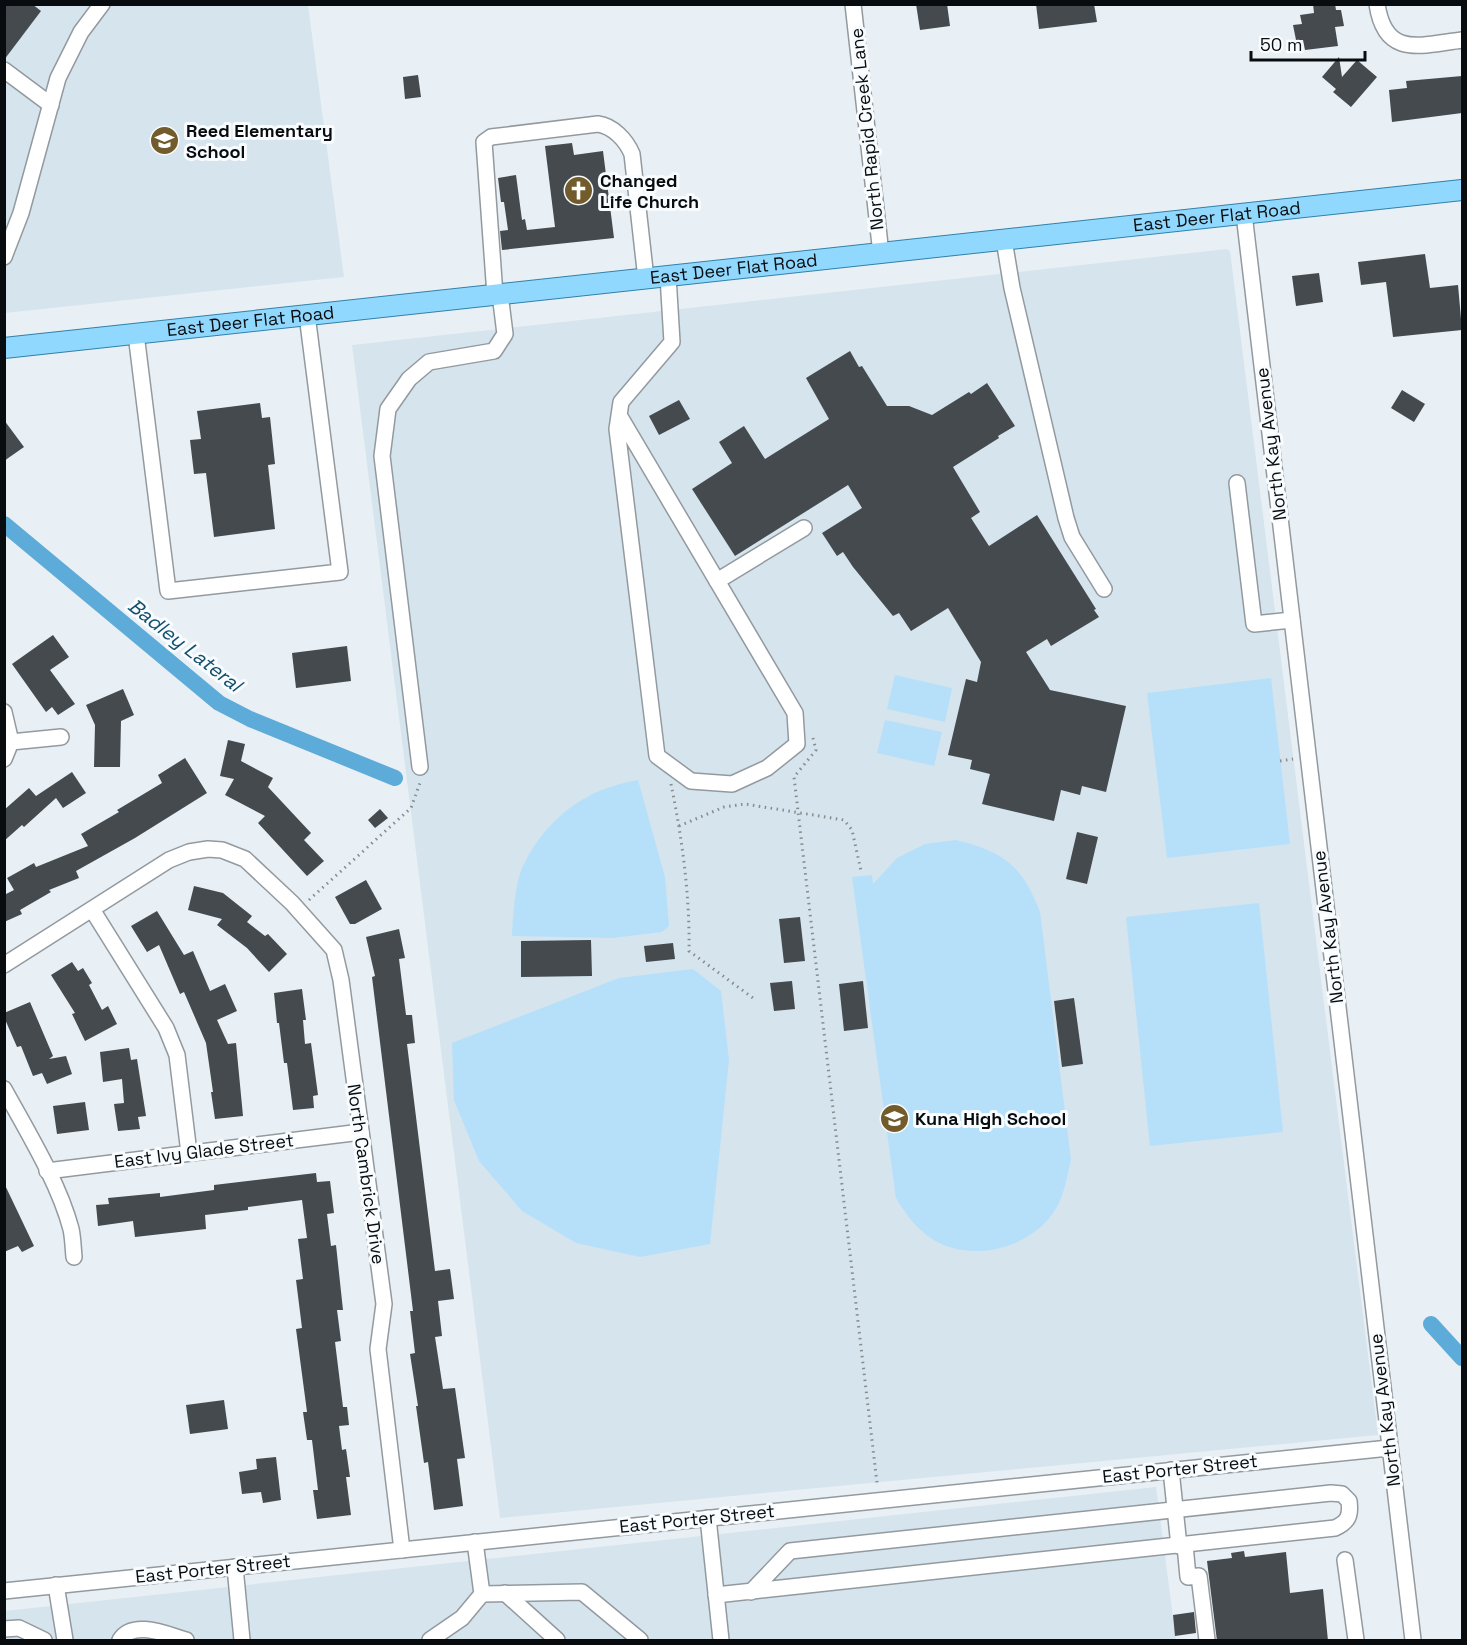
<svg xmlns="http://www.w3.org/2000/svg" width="1467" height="1645" viewBox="0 0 1467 1645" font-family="'Space Grotesk',sans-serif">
<rect width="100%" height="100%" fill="#e8f0f5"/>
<g fill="#d5e4ed">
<polygon points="4,5 308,5 344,277 5,313"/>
<polygon points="1227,249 1230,251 1378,1435 500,1518 352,345"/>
<polygon points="1156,1487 1176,1640 5,1640 4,1611"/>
</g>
<g fill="#b6e0fa">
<polygon points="895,675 952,688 945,722 887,709"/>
<polygon points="1271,678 1290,844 1167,858 1147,693"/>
<polygon points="885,720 942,732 934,766 877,753"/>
<path d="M638 780 665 877 669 926 662 932 612 938 512 936C513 916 514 897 519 877 528 848 555 815 582 800 599 789 618 784 638 780Z"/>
<path d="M956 840C1004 852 1022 865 1040 912L1071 1159C1068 1174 1065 1189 1059 1203 1038 1247 973 1265 932 1239 916 1228 906 1215 896 1198L852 877 872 875 873 884 897 858 925 844Z"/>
<polygon points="1259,903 1283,1132 1150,1146 1126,917"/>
<polygon points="693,969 721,991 729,1060 710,1244 640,1257 576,1243 522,1211 479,1161 454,1100 452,1043 619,978"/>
</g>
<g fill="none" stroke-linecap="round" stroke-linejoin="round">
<g stroke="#5dabd8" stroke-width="16">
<polyline points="4,524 219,703 250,719 395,778"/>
<polyline points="1431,1324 1462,1358"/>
</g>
</g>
<g fill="#444a4e">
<polygon points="4,4 32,4 41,11 4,60"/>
<polygon points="916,4 947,4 950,26 920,30"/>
<polygon points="1036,4 1094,4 1097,22 1039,29"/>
<polygon points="1313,4 1335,4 1336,10 1341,10 1344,26 1335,27 1338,46 1305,50 1303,40 1296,40 1293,25 1302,24 1300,15 1314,13"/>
<polygon points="1339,57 1342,77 1357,60 1377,77 1351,107 1333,92 1336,89 1322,77"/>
<polygon points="418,75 421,97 405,99 403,77"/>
<polygon points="1462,76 1462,113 1392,122 1389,90 1407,88 1406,81"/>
<polygon points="572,143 574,155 603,151 614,238 502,250 500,231 508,230 504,202 501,202 498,178 516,175 522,220 525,219 527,230 555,227 545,146"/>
<polygon points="1425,254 1430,288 1458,285 1462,330 1393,337 1386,282 1361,285 1358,262"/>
<polygon points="1319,273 1323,302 1296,306 1292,276"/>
<polygon points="850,351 859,367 862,366 887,406 909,406 932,415 969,392 971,394 987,383 1015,426 998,436 999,438 953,467 980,512 971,518 989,546 1037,515 1096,609 1094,610 1099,617 1051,646 1047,639 1026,652 1050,690 1126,706 1106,792 1082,786 1080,795 1061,790 1054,821 982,804 990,774 970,769 972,760 948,755 966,679 977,682 981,662 948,608 911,631 899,613 893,616 853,567 843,552 837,556 822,533 862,508 848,485 735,556 692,489 732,463 719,442 744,426 765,459 829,419 806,378"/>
<polygon points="1402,390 1425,404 1414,422 1391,408"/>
<polygon points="679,400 690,419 659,435 649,416"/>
<polygon points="260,403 262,418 270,417 275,464 268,465 275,529 214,537 206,473 194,474 190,440 201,439 197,411"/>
<polygon points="4,420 24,447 4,461"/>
<polygon points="53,635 69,657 50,670 75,704 58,715 52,707 46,712 12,664"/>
<polygon points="347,646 351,681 296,688 292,653"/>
<polygon points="123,689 134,715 121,721 120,767 94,767 95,725 86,705"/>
<polygon points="228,740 245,744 241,761 273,778 268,787 311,833 304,840 324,861 307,876 258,823 265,816 225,795 234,779 220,776"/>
<polygon points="185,758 207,793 135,838 76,871 79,878 49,890 51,892 20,910 22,914 4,922 4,895 14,890 7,878 34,863 36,867 88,846 81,834 119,812 117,810 162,783 158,775"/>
<polygon points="72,772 86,793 63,808 56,798 24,827 22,825 4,841 4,810 29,788 36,796"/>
<polygon points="380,809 388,818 375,828 368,820"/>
<polygon points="1077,832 1098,837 1087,884 1066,879"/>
<polygon points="366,880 382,909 355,924 350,924 335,897"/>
<polygon points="194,886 223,893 252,916 247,922 265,936 268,934 287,954 269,972 247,948 217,925 222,919 188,910"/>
<polygon points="157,911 184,955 193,951 210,991 225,984 237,1011 217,1020 228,1044 236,1043 243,1116 215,1119 211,1092 213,1092 206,1043 184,992 180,994 159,945 147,952 131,926"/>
<polygon points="800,917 805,961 784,963 779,919"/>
<polygon points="399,929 405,958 399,959 406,1015 412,1015 415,1043 407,1044 435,1271 450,1269 454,1299 438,1301 442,1336 435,1337 443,1389 455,1388 465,1458 457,1459 463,1506 434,1510 428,1462 424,1463 416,1406 418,1406 410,1354 415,1353 410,1311 413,1311 372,977 375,976 366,937"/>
<polygon points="591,940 592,976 521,977 521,941"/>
<polygon points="673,943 675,959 646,962 644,946"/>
<polygon points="72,962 78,971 83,968 92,983 89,985 102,1010 108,1006 117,1024 85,1041 72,1014 75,1013 51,975"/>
<polygon points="792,981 795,1009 774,1011 770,983"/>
<polygon points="863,981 868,1028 844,1031 839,984"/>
<polygon points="302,989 306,1020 303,1020 305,1044 311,1043 318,1095 313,1096 314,1108 293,1110 287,1063 284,1063 279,1023 277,1023 274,993"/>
<polygon points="1074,998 1083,1064 1062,1067 1054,1001"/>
<polygon points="30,1002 53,1056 49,1059 66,1056 72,1074 47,1084 42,1073 33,1076 21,1046 17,1047 4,1017 4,1013"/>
<polygon points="129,1048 131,1060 137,1059 146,1116 138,1117 140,1129 118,1131 114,1104 124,1103 122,1079 103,1082 100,1052"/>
<polygon points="85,1102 89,1130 57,1134 53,1106"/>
<polygon points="316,1173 317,1182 330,1181 334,1213 327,1214 331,1246 336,1245 343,1310 337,1310 341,1341 335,1342 343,1407 347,1407 349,1425 339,1426 342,1450 346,1449 350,1477 346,1477 351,1515 317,1519 313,1490 318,1490 312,1440 307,1440 303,1412 307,1412 296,1329 302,1328 296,1280 303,1279 298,1239 307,1238 302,1200 248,1207 248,1210 205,1215 206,1229 135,1237 133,1221 98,1226 96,1205 109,1204 108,1198 160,1193 160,1197 214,1190 214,1185"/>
<polygon points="4,1183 34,1246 22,1252 18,1246 4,1252"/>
<polygon points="224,1400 228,1429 190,1434 186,1405"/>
<polygon points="276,1457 281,1500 263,1503 261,1492 242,1494 239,1472 257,1469 256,1459"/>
<polygon points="1244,1551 1245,1557 1286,1552 1290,1593 1323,1589 1328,1641 1217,1641 1207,1561 1232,1558 1231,1553"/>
<polygon points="1194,1612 1196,1633 1175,1636 1173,1615"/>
</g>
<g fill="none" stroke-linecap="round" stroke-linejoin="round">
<defs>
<g id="minor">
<polyline points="853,4 881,254"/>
<path d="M1377 4C1385 59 1421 45 1462 40"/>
<polyline points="4,70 51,105"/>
<polyline points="1244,214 1413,1640"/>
<polyline points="1004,240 1012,288 1066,518 1072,537 1104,589"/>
<polyline points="4,257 21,213 58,78 81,32 102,4"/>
<path d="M495 295 484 142 491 137 598 124C613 126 626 140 632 154L646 279"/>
<polyline points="136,334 168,591 340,572 307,315"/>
<polyline points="619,415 795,713 797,744 767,768 732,784 691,781 657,756 617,429 621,402 672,342 668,276"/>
<polyline points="1237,483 1254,624 1292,620"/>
<polyline points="717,581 804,528"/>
<polyline points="4,712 11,742"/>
<polyline points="4,759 11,742 61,737"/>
<polyline points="420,767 382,456 388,409 409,379 429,362 494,351 505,334 500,294"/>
<polyline points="93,911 166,1028 177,1055 189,1153"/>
<polyline points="4,965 169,860 189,852 208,849 222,850 245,859 292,903 334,950 341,980 384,1304 378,1349 402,1550"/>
<path d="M4 1089C27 1131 59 1183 71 1229 73 1238 73 1247 74 1257"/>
<polyline points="47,1171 361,1132"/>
<polyline points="1171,1470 1179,1546"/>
<polyline points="708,1518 721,1640"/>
<polyline points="1185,1545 1188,1577 1199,1576 1207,1640"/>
<polyline points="1345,1560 1356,1640"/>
<polyline points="235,1567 242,1640"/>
<polyline points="56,1585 65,1640"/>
<polyline points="4,1591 1389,1448"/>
<polyline points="505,1593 557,1640"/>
<polyline points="482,1594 582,1592 640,1640"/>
<path d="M716 1595 1335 1528C1348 1522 1351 1516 1349 1501L1342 1494 1331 1493 790 1551 751 1592"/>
<polyline points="4,1629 19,1628 44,1640"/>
<path d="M120 1640C133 1619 168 1635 186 1640"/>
<polyline points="430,1640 462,1618 482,1594 475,1542"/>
</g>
<g id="major">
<path id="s1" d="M4 348 1462 190"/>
</g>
</defs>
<use href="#minor" stroke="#939a9f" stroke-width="18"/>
<use href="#major" stroke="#3180a9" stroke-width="22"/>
<g stroke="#868c8f" stroke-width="3" stroke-dasharray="1.5 4.5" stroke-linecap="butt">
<polyline points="813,738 816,750 794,777 877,1483"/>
<polyline points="1280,761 1293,759"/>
<path d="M671 784C682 838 690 895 689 951L753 998"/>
<polyline points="679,826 724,807 745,804 844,820 852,830 861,871"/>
<polyline points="309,900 411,808 421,780"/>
</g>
<use href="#minor" stroke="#fff" stroke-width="15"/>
<use href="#major" stroke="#90d8fe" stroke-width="20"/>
</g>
<defs>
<symbol id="school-disc" viewBox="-11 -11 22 22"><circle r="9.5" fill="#725c2c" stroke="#f9fcfe"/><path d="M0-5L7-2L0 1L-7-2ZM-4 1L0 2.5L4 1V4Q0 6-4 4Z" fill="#fff"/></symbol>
<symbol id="church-disc" viewBox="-11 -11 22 22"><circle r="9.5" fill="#725c2c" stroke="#f9fcfe"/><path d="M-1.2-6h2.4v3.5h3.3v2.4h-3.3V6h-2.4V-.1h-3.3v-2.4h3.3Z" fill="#fff"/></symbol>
</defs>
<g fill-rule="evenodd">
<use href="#school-disc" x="148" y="124" width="33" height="33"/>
<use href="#church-disc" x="562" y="174" width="33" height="33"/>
<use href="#school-disc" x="878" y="1102" width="33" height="33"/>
</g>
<g text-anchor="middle" stroke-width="6" stroke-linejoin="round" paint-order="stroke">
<g font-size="18" fill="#090c0e" stroke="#f9fcfe">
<text transform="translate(867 129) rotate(-96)" y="6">North Rapid Creek Lane</text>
<text dy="6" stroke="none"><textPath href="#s1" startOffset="1220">East Deer Flat Road</textPath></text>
<text dy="6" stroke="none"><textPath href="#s1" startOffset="734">East Deer Flat Road</textPath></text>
<text dy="6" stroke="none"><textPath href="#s1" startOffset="248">East Deer Flat Road</textPath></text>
<text transform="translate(1271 444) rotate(-97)" y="6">North Kay Avenue</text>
<text transform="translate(1328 927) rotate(-97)" y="6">North Kay Avenue</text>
<text transform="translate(204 1151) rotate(-7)" y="6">East Ivy Glade Street</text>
<text transform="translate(366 1174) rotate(82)" y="6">North Cambrick Drive</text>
<text transform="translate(1385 1410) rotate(-97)" y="6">North Kay Avenue</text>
<text transform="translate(1180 1469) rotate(-6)" y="6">East Porter Street</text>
<text transform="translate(697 1519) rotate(-6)" y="6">East Porter Street</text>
<text transform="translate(213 1569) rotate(-6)" y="6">East Porter Street</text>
</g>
<g font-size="18" font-weight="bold" fill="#090c0e" stroke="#f9fcfe" text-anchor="start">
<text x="186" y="137">Reed Elementary<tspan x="186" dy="21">School</tspan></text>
<text x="600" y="187">Changed<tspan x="600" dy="21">Life Church</tspan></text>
<text x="915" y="1125">Kuna High School</text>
</g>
<g font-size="20" font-style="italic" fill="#114f6e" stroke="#f9fcfe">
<text transform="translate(185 645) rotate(38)" y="7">Badley Lateral</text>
</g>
</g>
<rect width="1467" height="1645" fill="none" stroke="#090c0e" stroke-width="12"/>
<path d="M1251 51v9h114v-9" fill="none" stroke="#090c0e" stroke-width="3"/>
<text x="1260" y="51" font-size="18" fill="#090c0e" stroke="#f9fcfe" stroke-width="4.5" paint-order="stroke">50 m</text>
</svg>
